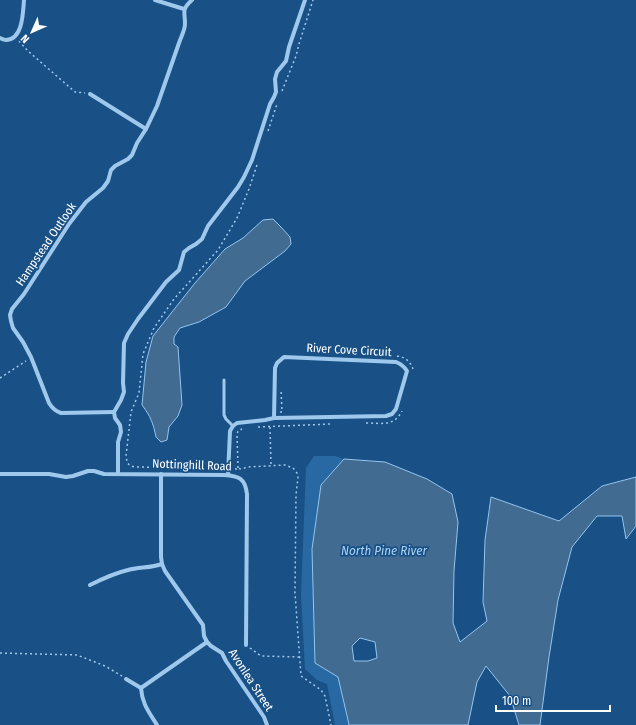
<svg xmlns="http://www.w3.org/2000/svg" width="636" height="725" viewBox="0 0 636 725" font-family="'Fira Sans Condensed',sans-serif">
<rect width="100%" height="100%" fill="#195186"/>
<polygon fill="#2869a3" points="314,456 335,456 344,459 321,485 338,677 348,720 349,725 335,725 327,684 317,680 305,669 301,595 306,468"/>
<g fill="#426b92" stroke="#92c5ef" fill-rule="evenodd">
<path d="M273 219 280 226 290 237 291 244 285 251 245 281 226 307 199 322 180 328 174 337V344L178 347 182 405 178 416 169 427 167 440 161 442 156 437C153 423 151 417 142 405L146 362 153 336 195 283 225 249 243 238 263 220Z"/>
<path d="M344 459 385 462 427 479 452 494 458 522 454 571 453 623 460 642 487 621 483 602 485 540 491 497 559 521 602 486 636 477V526L626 539 622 516H597L572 547 558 600 549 657 540 725H519L510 696 486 666 477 682 468 725H349L348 720 338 677 315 663 312 549 321 485ZM360 638 375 642 377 658 368 661H354L352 646Z"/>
</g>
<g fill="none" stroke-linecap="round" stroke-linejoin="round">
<g stroke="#9fc8ed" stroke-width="1.5" stroke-dasharray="2 3" stroke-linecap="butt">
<polyline points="19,41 28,51 75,92 85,93"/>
<polyline points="282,91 296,56 299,44 313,0"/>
<polyline points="268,131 277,104"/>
<path d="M397 356C405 357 410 361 413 369"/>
<polyline points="0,378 26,361"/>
<polyline points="280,412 282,412 281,389"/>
<path d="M366 423C381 423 394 427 402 411"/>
<polyline points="258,427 330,424"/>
<polyline points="270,427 271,465"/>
<path d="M224 468 135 467C128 466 127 463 126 456L131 412 139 393 143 354 154 328 174 299 218 250 237 218 249 189 257 165"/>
<polyline points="238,468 237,434 238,431 242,429"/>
<polyline points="236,470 236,468 241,469 248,467 285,465 293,468 297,473 298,477 296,495 295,593 301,676 321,690 325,696 331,725"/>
<polyline points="250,648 261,656 300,657"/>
<polyline points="0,653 77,655 105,666 122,676"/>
</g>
<polyline stroke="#9fc8ed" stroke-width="3" points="224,380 224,415 226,419 233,426"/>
<g stroke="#9fc8ed" stroke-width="4">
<polyline points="155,0 184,9"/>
<path d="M0 38C2 39 4 40 6 40 23 40 23 12 24 0"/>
<polyline points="90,94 146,129"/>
<path d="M114 412 61 413C55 411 52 408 49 403L31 357 23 342 13 328 11 321 10 315 12 309 24 294 69 224 86 202 103 188 108 181 111 170 115 166 128 159 132 155 137 143 146 129 157 106 179 43C181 37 185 30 185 24 185 11 181 10 192 0"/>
<path d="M0 474H49L66 477 73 476 88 471H94L104 474 224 475C239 476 245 478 247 494L246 645"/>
<polyline points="118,474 118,442 121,432 120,425 115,418 114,412 121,400 124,392 123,383 124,343 128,334 138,319 166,282 179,270 184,252 189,248 196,244 202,239 208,226 238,187 244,177 252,160 270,104 274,97 276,92 275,79 277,72 286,61 289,47 305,0"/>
<polyline points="161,474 161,557 162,564 165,571 203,625 204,636 207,642 211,646 222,653 226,661 264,717 267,725"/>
<path d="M228 475 230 431 233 426 237 423 265 420 274 418 386 416 392 414 396 409 407 371C404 366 401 364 396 362L284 357 277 363 275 368 274 418"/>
<path d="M90 585C102 579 115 573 128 570 139 567 151 568 162 564"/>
<polyline points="126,679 141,688"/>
<polyline points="141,688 207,642"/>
<path d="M141 688C142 704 149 712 157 725"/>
</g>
</g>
<g text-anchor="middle" stroke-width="3.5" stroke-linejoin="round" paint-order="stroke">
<g font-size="12" fill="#fff" stroke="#195186">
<text transform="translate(46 244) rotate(-56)" y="4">Hampstead Outlook</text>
<text transform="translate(349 350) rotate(3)" y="4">River Cove Circuit</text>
<text transform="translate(192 465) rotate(2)" y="4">Nottinghill Road</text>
<text transform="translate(251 680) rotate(57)" y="4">Avonlea Street</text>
</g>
<g font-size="13" font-style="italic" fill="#abd2f4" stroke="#195186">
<text x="384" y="555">North Pine River</text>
</g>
</g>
<g transform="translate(32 32) rotate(225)" stroke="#195186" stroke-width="3" paint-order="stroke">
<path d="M0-3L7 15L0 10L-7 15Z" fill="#ffffff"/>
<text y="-6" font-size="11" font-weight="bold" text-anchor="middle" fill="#ffffff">N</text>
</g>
<path d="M496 705v6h114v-6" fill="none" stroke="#ffffff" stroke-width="2"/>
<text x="502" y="705" font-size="12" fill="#ffffff" stroke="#195186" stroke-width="3" paint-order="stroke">100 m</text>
</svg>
